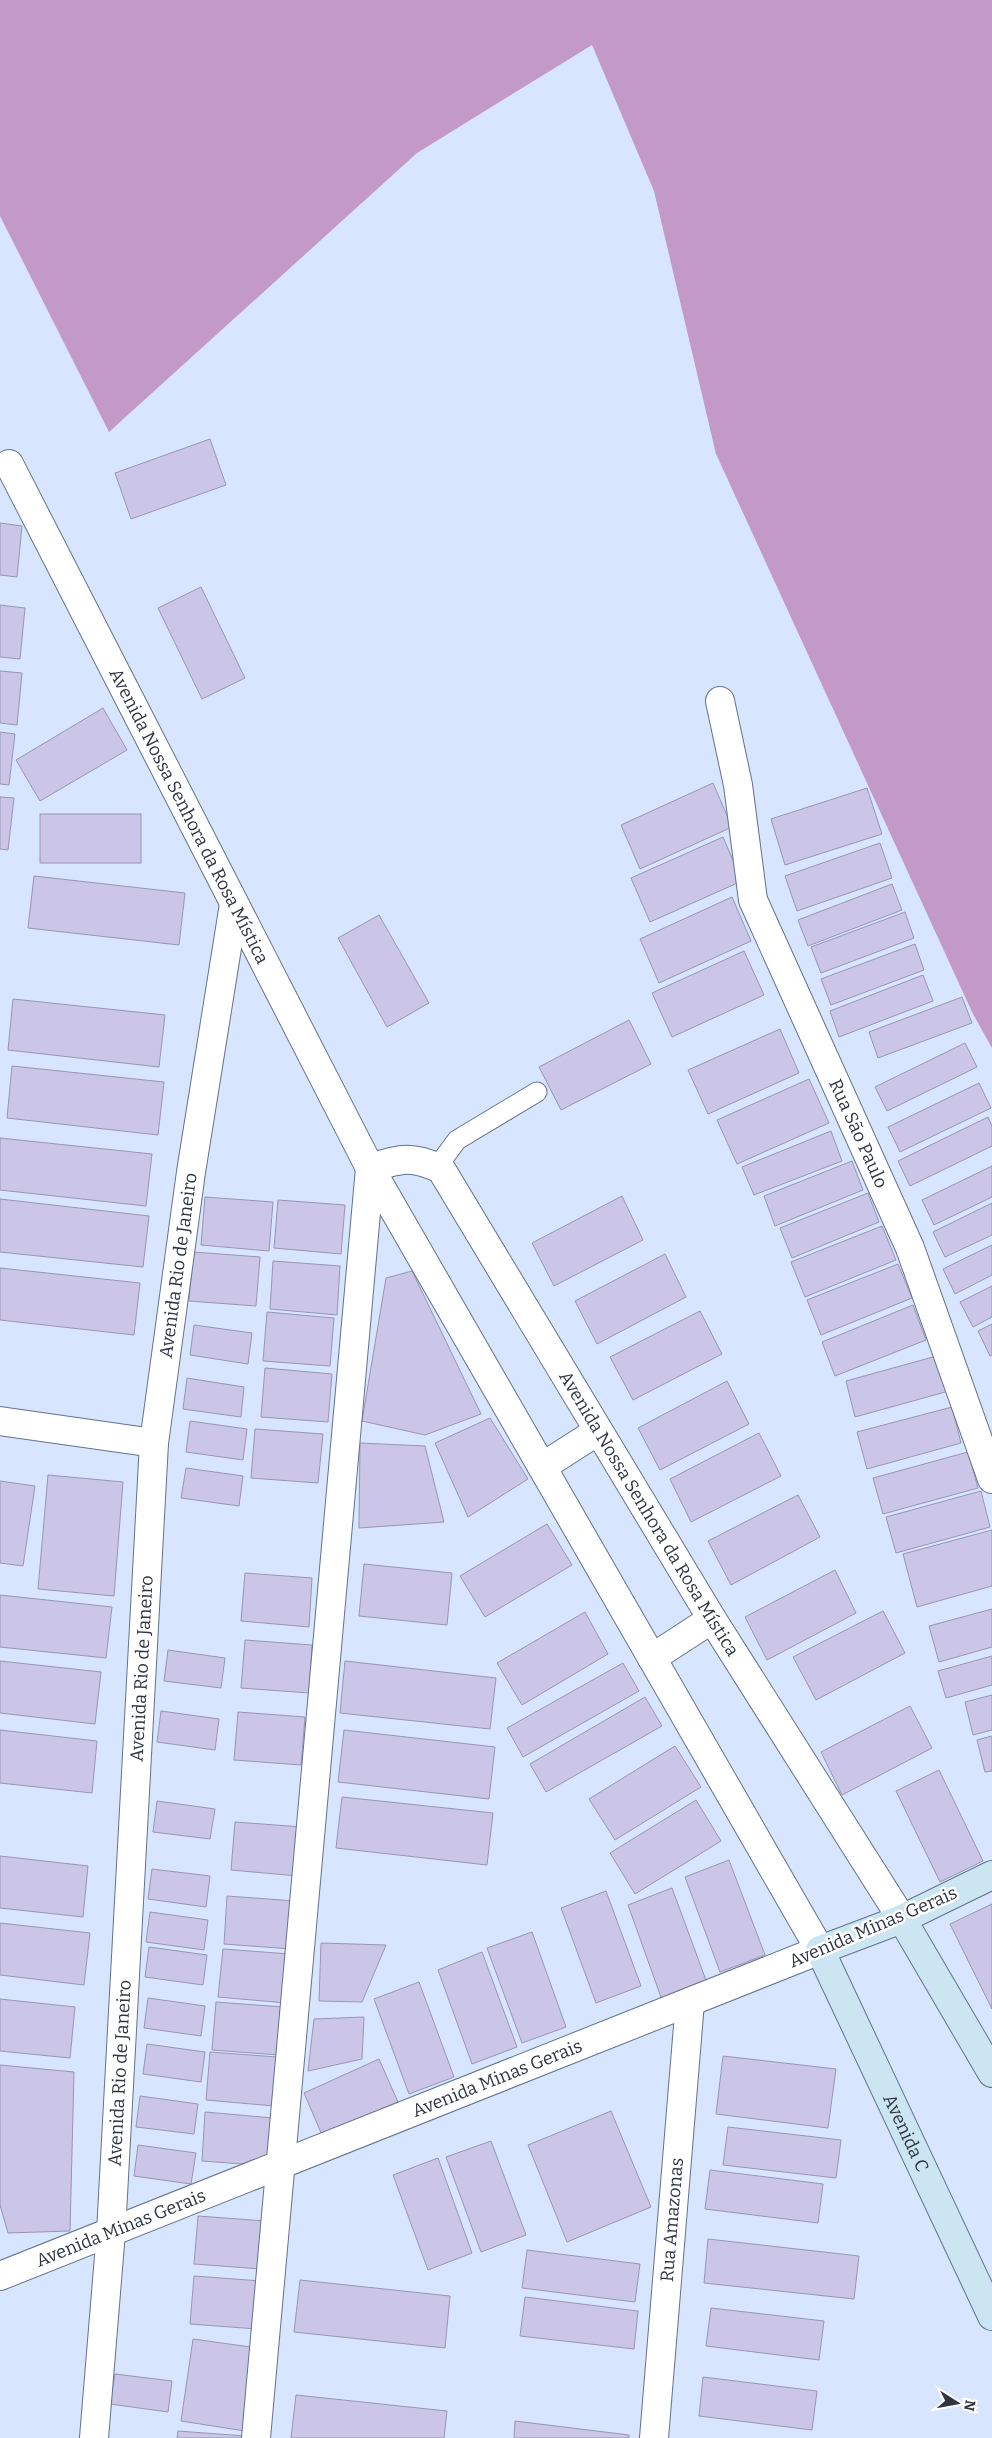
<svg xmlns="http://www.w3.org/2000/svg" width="992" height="2438" viewBox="0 0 992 2438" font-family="Bitter,serif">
<rect width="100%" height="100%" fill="#d7e6fe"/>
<polygon fill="#c39ac7" points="0,0 992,0 992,1048 973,1014 716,454 654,191 592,45 417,153 109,432 0,216"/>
<g fill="#cbc6e7" stroke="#9994b3">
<polygon points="210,439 226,485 131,519 115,473"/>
<polygon points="0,523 22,526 17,577 0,575"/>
<polygon points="201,587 245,678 202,699 158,608"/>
<polygon points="0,605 25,608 20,659 0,657"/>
<polygon points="0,671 22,673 17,725 0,723"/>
<polygon points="103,708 127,750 40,801 16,760"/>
<polygon points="0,732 15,734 9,785 0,784"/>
<polygon points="713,783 732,827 640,869 621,825"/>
<polygon points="867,788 882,834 785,865 771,819"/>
<polygon points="0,797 14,798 8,850 0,849"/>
<rect x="40" y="814" width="101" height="49"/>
<polygon points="723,837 742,881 650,922 631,878"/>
<polygon points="880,843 892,878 797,911 785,876"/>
<polygon points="34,876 185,893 179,945 28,928"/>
<polygon points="892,884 902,910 808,946 798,920"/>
<polygon points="732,897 751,941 659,983 640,939"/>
<polygon points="905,912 914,938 821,973 811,947"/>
<polygon points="379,915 429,1003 387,1027 338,938"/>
<polygon points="915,944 924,970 831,1005 821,979"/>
<polygon points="744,951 764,995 672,1037 652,993"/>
<polygon points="923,975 933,1001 839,1037 830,1011"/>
<polygon points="962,997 972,1023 878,1058 869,1032"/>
<polygon points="13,999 165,1015 159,1067 8,1050"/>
<polygon points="629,1020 651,1064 561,1110 539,1067"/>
<polygon points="780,1029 799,1073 708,1114 688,1070"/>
<polygon points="965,1043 977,1067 887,1111 875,1087"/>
<polygon points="12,1066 164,1082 158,1135 7,1118"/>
<polygon points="809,1079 829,1123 737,1164 717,1120"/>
<polygon points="979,1083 991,1108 900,1152 888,1127"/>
<polygon points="988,1117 992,1126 992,1146 910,1186 898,1161"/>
<polygon points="831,1131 842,1161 754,1195 742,1167"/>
<polygon points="0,1138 152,1154 146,1206 0,1190"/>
<polygon points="852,1161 863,1190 775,1226 764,1196"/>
<polygon points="992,1166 992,1197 934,1225 922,1200"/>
<polygon points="868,1193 879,1222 792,1258 780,1228"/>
<polygon points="622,1196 643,1240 554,1286 532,1243"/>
<polygon points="205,1197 273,1202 269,1251 201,1245"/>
<polygon points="0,1199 149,1216 143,1267 0,1252"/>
<polygon points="278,1200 345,1205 341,1254 274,1248"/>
<polygon points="992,1203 992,1235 945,1257 933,1232"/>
<polygon points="882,1226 896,1260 805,1297 791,1262"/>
<polygon points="992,1245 992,1275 955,1294 943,1269"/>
<polygon points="193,1252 260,1257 256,1306 189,1301"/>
<polygon points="665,1254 686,1297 597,1344 575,1301"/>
<polygon points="273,1261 340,1266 337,1315 270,1309"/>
<polygon points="898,1264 912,1298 821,1335 807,1300"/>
<polygon points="0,1268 140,1283 134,1335 0,1320"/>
<polygon points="412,1271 481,1414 425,1435 362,1421 386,1278"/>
<polygon points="992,1286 992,1317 973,1327 960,1302"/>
<polygon points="913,1305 926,1340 835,1376 822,1342"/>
<polygon points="700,1311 722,1354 633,1400 610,1357"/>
<polygon points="267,1312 334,1318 330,1366 263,1361"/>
<polygon points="992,1324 992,1355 990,1356 978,1331"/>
<polygon points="194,1325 252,1333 248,1364 190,1355"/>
<polygon points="940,1355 949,1391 855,1417 846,1381"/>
<polygon points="265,1368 332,1374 328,1422 261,1417"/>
<polygon points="187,1378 244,1387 241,1417 183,1409"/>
<polygon points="727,1381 749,1424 660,1470 638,1428"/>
<polygon points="952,1407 961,1443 867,1469 857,1432"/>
<polygon points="490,1418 528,1479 468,1517 435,1443"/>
<polygon points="190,1421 247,1429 243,1460 186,1452"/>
<polygon points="255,1429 323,1434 318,1483 251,1478"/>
<polygon points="759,1433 781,1476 691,1522 670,1479"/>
<polygon points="360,1443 425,1446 444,1522 359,1528"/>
<polygon points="968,1452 978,1488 883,1514 873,1478"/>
<polygon points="186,1468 243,1476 239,1506 181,1498"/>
<polygon points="48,1475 123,1482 114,1596 38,1589"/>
<polygon points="0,1481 35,1486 23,1566 0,1563"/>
<polygon points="981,1491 990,1527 896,1553 886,1517"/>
<polygon points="798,1495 820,1537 731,1585 708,1541"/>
<polygon points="547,1524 572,1565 485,1617 460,1576"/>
<polygon points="992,1530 992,1586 917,1607 903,1554"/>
<polygon points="364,1564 452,1573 447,1625 359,1616"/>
<polygon points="835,1570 856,1613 767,1660 745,1617"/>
<polygon points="245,1573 312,1578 309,1627 241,1621"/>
<polygon points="0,1595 112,1607 106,1658 0,1647"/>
<polygon points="992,1609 992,1647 939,1662 929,1626"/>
<polygon points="883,1611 905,1653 816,1700 793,1657"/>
<polygon points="585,1612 608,1654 522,1705 497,1663"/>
<polygon points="245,1640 312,1645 309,1693 241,1688"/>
<polygon points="168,1650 225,1658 221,1688 164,1681"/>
<polygon points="992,1656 992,1685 946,1698 938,1671"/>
<polygon points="0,1661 101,1672 95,1724 0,1713"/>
<polygon points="345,1661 496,1678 490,1729 340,1713"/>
<polygon points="623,1663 639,1691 523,1757 507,1728"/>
<polygon points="992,1695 992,1730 973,1735 965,1702"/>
<polygon points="645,1697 662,1726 546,1792 530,1764"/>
<polygon points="910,1706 932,1748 842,1795 821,1752"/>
<polygon points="161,1711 219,1719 215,1750 157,1742"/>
<polygon points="238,1712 305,1717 301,1765 234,1760"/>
<polygon points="0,1730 97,1741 92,1793 0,1783"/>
<polygon points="344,1730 495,1747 489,1799 338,1782"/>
<polygon points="992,1736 992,1771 985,1772 977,1740"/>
<polygon points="675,1746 701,1787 615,1840 589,1799"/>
<polygon points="939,1770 983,1861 940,1882 896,1791"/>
<polygon points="342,1797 493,1813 487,1865 336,1848"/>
<polygon points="696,1800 721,1841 635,1894 610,1853"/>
<polygon points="157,1801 215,1809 210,1839 153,1832"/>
<polygon points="235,1822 302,1827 298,1876 231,1870"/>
<polygon points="0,1856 88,1866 83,1917 0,1908"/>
<polygon points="729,1860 765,1955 720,1972 685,1877"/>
<polygon points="152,1869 210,1876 206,1907 148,1899"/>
<polygon points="672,1888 707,1983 662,2000 628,1905"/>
<polygon points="606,1891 641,1986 596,2003 561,1908"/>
<polygon points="227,1896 295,1901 291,1949 224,1944"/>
<polygon points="992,1904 992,2009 950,1924"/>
<polygon points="150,1912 208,1920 204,1950 146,1942"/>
<polygon points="0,1923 90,1933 84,1985 0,1975"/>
<polygon points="532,1932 566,2027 522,2043 487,1948"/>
<polygon points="321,1943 386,1945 362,2002 319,2001"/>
<polygon points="149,1947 207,1955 203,1985 145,1977"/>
<polygon points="223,1949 290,1954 286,2003 218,1997"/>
<polygon points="482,1952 517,2047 472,2064 438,1970"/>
<polygon points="419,1982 454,2077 409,2094 374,1999"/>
<polygon points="148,1998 205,2006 201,2036 144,2028"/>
<polygon points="0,1999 75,2007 70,2058 0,2051"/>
<polygon points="216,2002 283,2007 279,2055 212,2050"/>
<polygon points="364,2017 362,2059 308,2071 314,2019"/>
<polygon points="147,2044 205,2052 201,2082 143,2074"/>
<polygon points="210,2052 277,2057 274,2106 206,2100"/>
<polygon points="723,2056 836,2069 828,2128 716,2114"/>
<polygon points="379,2059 398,2102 322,2135 304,2093"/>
<polygon points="0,2065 74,2072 70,2231 8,2233 0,2205"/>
<polygon points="140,2096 198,2104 194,2134 136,2127"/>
<polygon points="611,2111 651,2207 567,2242 528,2145"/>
<polygon points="205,2112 273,2118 269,2166 202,2161"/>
<polygon points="728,2127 841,2140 836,2178 723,2165"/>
<polygon points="491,2141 526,2235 481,2252 446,2157"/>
<polygon points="138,2145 196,2153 191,2184 134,2176"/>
<polygon points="438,2158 472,2253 428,2270 393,2175"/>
<polygon points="710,2170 823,2184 818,2223 705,2209"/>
<polygon points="198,2216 265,2221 261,2269 194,2264"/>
<polygon points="708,2239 859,2256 854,2299 704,2283"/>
<polygon points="527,2250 640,2264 635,2302 522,2288"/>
<polygon points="194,2276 261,2281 257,2329 190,2324"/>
<polygon points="300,2280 450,2296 445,2348 294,2332"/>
<polygon points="525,2297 638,2311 634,2349 520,2336"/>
<polygon points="711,2308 824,2321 819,2360 706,2346"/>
<polygon points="193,2339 258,2348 245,2431 181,2421"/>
<polygon points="115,2374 172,2381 168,2412 110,2404"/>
<polygon points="703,2377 817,2391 812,2430 699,2416"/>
<polygon points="296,2395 447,2411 444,2438 291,2438"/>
<polygon points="515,2421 629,2435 629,2438 514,2438"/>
<polygon points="178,2431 245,2436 245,2438 177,2438"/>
</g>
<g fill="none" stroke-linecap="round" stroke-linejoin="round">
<defs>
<polyline id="lane" points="437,1167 457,1140 537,1092"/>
<g id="street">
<path id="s1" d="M720 701 738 785 753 900 910 1248 992 1479"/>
<polyline points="0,1421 154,1443"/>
<polyline points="542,1467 598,1431"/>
<polyline points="652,1658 712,1619"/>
<path id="s2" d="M0 2276 820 1950 370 1168 9 464"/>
<path id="s3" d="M94 2438 111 2232 154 1443 191 1172 234 904"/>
<path id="s4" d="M256 2438 370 1168C401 1159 410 1155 441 1169L712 1619 902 1919"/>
<path id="s5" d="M654 2438 690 2002"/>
</g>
<g id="secondary">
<path id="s6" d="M992 1875 902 1919 820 1950 992 2316"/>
<polyline points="902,1919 992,2073"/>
</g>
</defs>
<use href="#lane" stroke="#62728d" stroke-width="21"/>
<use href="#street" stroke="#62728d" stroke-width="30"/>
<use href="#secondary" stroke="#62728d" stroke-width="30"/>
<use href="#lane" stroke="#fff" stroke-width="19"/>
<use href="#street" stroke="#fff" stroke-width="28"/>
<use href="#secondary" stroke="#cbe6f2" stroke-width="28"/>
</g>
<g text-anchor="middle" stroke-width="5" stroke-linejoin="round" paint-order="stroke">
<g font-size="18" fill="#2e3541" stroke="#fff">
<text transform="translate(189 816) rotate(63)" y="6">Avenida Nossa Senhora da Rosa Mística</text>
<text dy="6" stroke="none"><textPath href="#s1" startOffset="458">Rua São Paulo</textPath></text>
<text dy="6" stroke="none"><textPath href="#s3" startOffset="1176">Avenida Rio de Janeiro</textPath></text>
<text dy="6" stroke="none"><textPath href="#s4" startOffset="1751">Avenida Nossa Senhora da Rosa Mística</textPath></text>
<text dy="6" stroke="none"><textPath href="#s3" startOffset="771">Avenida Rio de Janeiro</textPath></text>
<text transform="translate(873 1927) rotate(-23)" y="6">Avenida Minas Gerais</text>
<text dy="6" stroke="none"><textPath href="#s3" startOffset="366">Avenida Rio de Janeiro</textPath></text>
<text dy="6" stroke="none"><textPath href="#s2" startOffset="535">Avenida Minas Gerais</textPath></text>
<text dy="6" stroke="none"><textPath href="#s6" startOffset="390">Avenida C</textPath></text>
<text dy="6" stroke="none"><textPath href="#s5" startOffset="219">Rua Amazonas</textPath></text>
<text dy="6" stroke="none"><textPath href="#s2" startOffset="130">Avenida Minas Gerais</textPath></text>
</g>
</g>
<g transform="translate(957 2403) rotate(101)" stroke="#ffffff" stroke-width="4" paint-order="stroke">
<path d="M0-4L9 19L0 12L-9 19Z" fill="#2e3541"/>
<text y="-8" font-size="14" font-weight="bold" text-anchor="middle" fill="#2e3541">N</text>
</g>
</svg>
